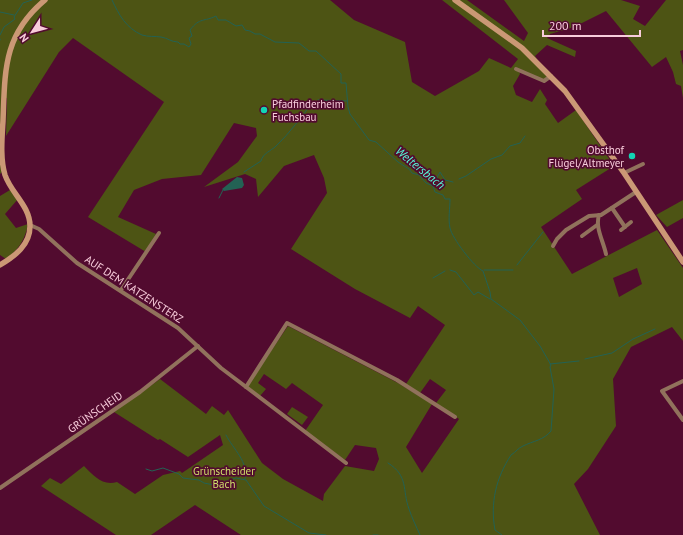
<svg xmlns="http://www.w3.org/2000/svg" width="683" height="535" viewBox="0 0 683 535" font-family="'PT Sans',sans-serif">
<rect width="100%" height="100%" fill="#520b2f"/>
<g fill="#4d5414" fill-rule="evenodd">
<path d="M0 0H330L354 20 405 42 412 82 435 96 479 71 489 58 511 68 518 59 442 0H467L524 41 528 33 504 0H621L640 6 633 19 645 26 666 0H683V50L680 51 683 65V98L681 86 676 84 673 72 666 57 652 67 606 11 574 27 550 34 547 38 576 51 575 57 547 45 535 56 548 76 544 80 519 71 520 74 513 86 516 95 532 102 540 89 547 100 545 104 558 123 576 110 614 166 576 190 582 199 541 227 572 274 657 230 683 268V341L672 327 631 347 613 379 616 426 588 469 574 484 600 535H241L195 505 151 535H116L41 486 50 478 61 484 84 466C94 476 102 486 117 482L135 494 163 475 180 471 182 473 223 445 220 435 188 457 160 439 158 440 114 412 160 379 206 414 212 406 224 415 228 410 262 463 283 479 323 501 324 494 345 466 374 471 379 459 376 448 355 445 345 460 305 431 323 405 292 383 286 389 264 374 258 383 266 389 260 396 247 386 288 326 398 383 432 404 406 447 422 473 459 419 436 403 446 390 430 379 420 393 406 384 445 325 418 306 410 318 355 289 291 249 327 193 324 178 314 155 284 166 258 197 256 179 245 174 204 187 238 162 257 136 256 128 234 123 201 175 162 179 134 190 118 217 156 234 146 252 88 217 164 102 73 38 59 52 6 136 7 98H2V172L0 174ZM637 268 642 284 619 297 613 278Z"/>
<path d="M10 190 18 199 5 214 16 228 28 224C25 240 19 249 6 259L0 255V196Z"/>
<polygon points="683,200 683,218 667,227 656,215"/>
<polygon points="292,407 308,417 302,425 287,414"/>
</g>
<polygon fill="#236254" points="237,177 242,178 244,185 242,188 224,191 222,189"/>
<g fill="none" stroke-linecap="round" stroke-linejoin="round">
<g stroke="#236254" stroke-width="1">
<path d="M112 0C119 15 126 28 142 35 148 37 155 36 161 37 168 38 171 42 178 42L180 44H184L189 47 191 44 189 38 192 36 190 30C200 17 204 22 216 16L218 20H226L236 26 242 25 245 30 250 31 255 34H260L275 42 299 43 309 51H316L341 74V83H346L348 107 350 114 369 140 376 142 398 162 409 169 412 173 419 175 426 183 433 186 435 192 443 195 445 199H450C450 208 448 219 450 228 452 238 474 267 483 271L490 292 491 299 520 320 540 346 551 365 550 367 554 389 551 431C544 440 533 441 523 446 518 448 516 452 511 455 496 478 490 503 495 530L502 535"/>
<polyline points="0,12 14,15"/>
<polyline points="0,35 4,27 15,19 14,17 23,3 32,0"/>
<polyline points="0,39 0,40"/>
<polyline points="318,100 347,101"/>
<path d="M244 172 261 161C263 153 271 151 276 146 290 133 301 117 313 102"/>
<polyline points="459,179 466,176 491,159 502,155 510,146 520,143 525,136"/>
<polyline points="433,185 440,172 445,180 453,182"/>
<polyline points="219,198 223,190"/>
<polyline points="517,265 543,232"/>
<polyline points="450,270 456,272 474,295 478,292 490,299"/>
<polyline points="484,270 513,270"/>
<polyline points="433,278 445,271"/>
<polyline points="585,359 612,353 633,339 655,329"/>
<polyline points="550,364 579,361"/>
<path d="M226 435C233 449 249 462 245 479"/>
<path d="M388 463C409 476 402 490 409 509 412 518 416 526 420 535"/>
<polyline points="146,469 152,471 163,468 179,474 183,478 199,480 204,483 214,485 236,478 246,480 264,506 309,533 326,535"/>
<polyline points="373,535 378,535"/>
</g>
<g stroke="#91725c" stroke-width="4">
<polyline points="516,69 544,81 551,76"/>
<polyline points="624,173 643,164"/>
<polyline points="612,208 625,227"/>
<path d="M599 215C595 228 603 240 606 254"/>
<polyline points="30,225 39,229 77,263 178,328 221,368 346,463"/>
<polyline points="621,230 631,222"/>
<polyline points="582,236 597,225"/>
<polyline points="553,246 557,239 566,230 589,216 601,215 636,192"/>
<polyline points="121,290 159,233"/>
<polyline points="683,381 662,391 683,420"/>
<polyline points="246,387 287,323 397,380 455,417"/>
<polyline points="0,488 140,392 198,346"/>
</g>
<g stroke="#cb9875" stroke-width="5.5">
<polyline points="455,0 522,48 565,91 624,173 683,262"/>
<path d="M0 265C15 256 30 245 30 226 30 206 11 193 5 175 0 158 2 138 3 121 5 71 3 35 45 0"/>
</g>
</g>
<g fill="#12d5b4" stroke="#520b2f" stroke-width="1.5">
<circle cx="264" cy="110" r="4"/>
<circle cx="632" cy="156" r="4"/>
</g>
<g text-anchor="middle" stroke-width="3.5" stroke-linejoin="round" paint-order="stroke">
<g font-size="11" fill="#f8ccdb" stroke="#520b2f" text-anchor="start">
<text x="272" y="108">Pfadfinderheim<tspan x="272" dy="13">Fuchsbau</tspan></text>
<text x="624" y="154" text-anchor="end">Obsthof<tspan x="624" dy="13">Flügel/Altmeyer</tspan></text>
</g>
<g font-size="11" fill="#f8ccdb" stroke="#520b2f">
<text transform="translate(134 289) rotate(33)" y="4">AUF DEM KATZENSTERZ</text>
<text transform="translate(95 412) rotate(-35)" y="4">GRÜNSCHEID</text>
</g>
<g font-size="11" fill="#cfdf6a" stroke="#520b2f">
<text x="224" y="475">Grünscheider<tspan x="224" dy="13">Bach</tspan></text>
</g>
<g font-size="12" font-style="italic" fill="#56f9d7" stroke="#520b2f">
<text transform="translate(420 168) rotate(39)" y="4">Weltersbach</text>
</g>
</g>
<g transform="translate(32 32) rotate(234)" stroke="#520b2f" stroke-width="3" paint-order="stroke">
<path d="M0-3L7 15L0 10L-7 15Z" fill="#f8ccdb"/>
<text y="-6" font-size="11" font-weight="bold" text-anchor="middle" fill="#f8ccdb">N</text>
</g>
<path d="M543 30v6h97v-6" fill="none" stroke="#f8ccdb" stroke-width="2"/>
<text x="549" y="30" font-size="12" fill="#f8ccdb" stroke="#520b2f" stroke-width="3" paint-order="stroke">200 m</text>
</svg>
